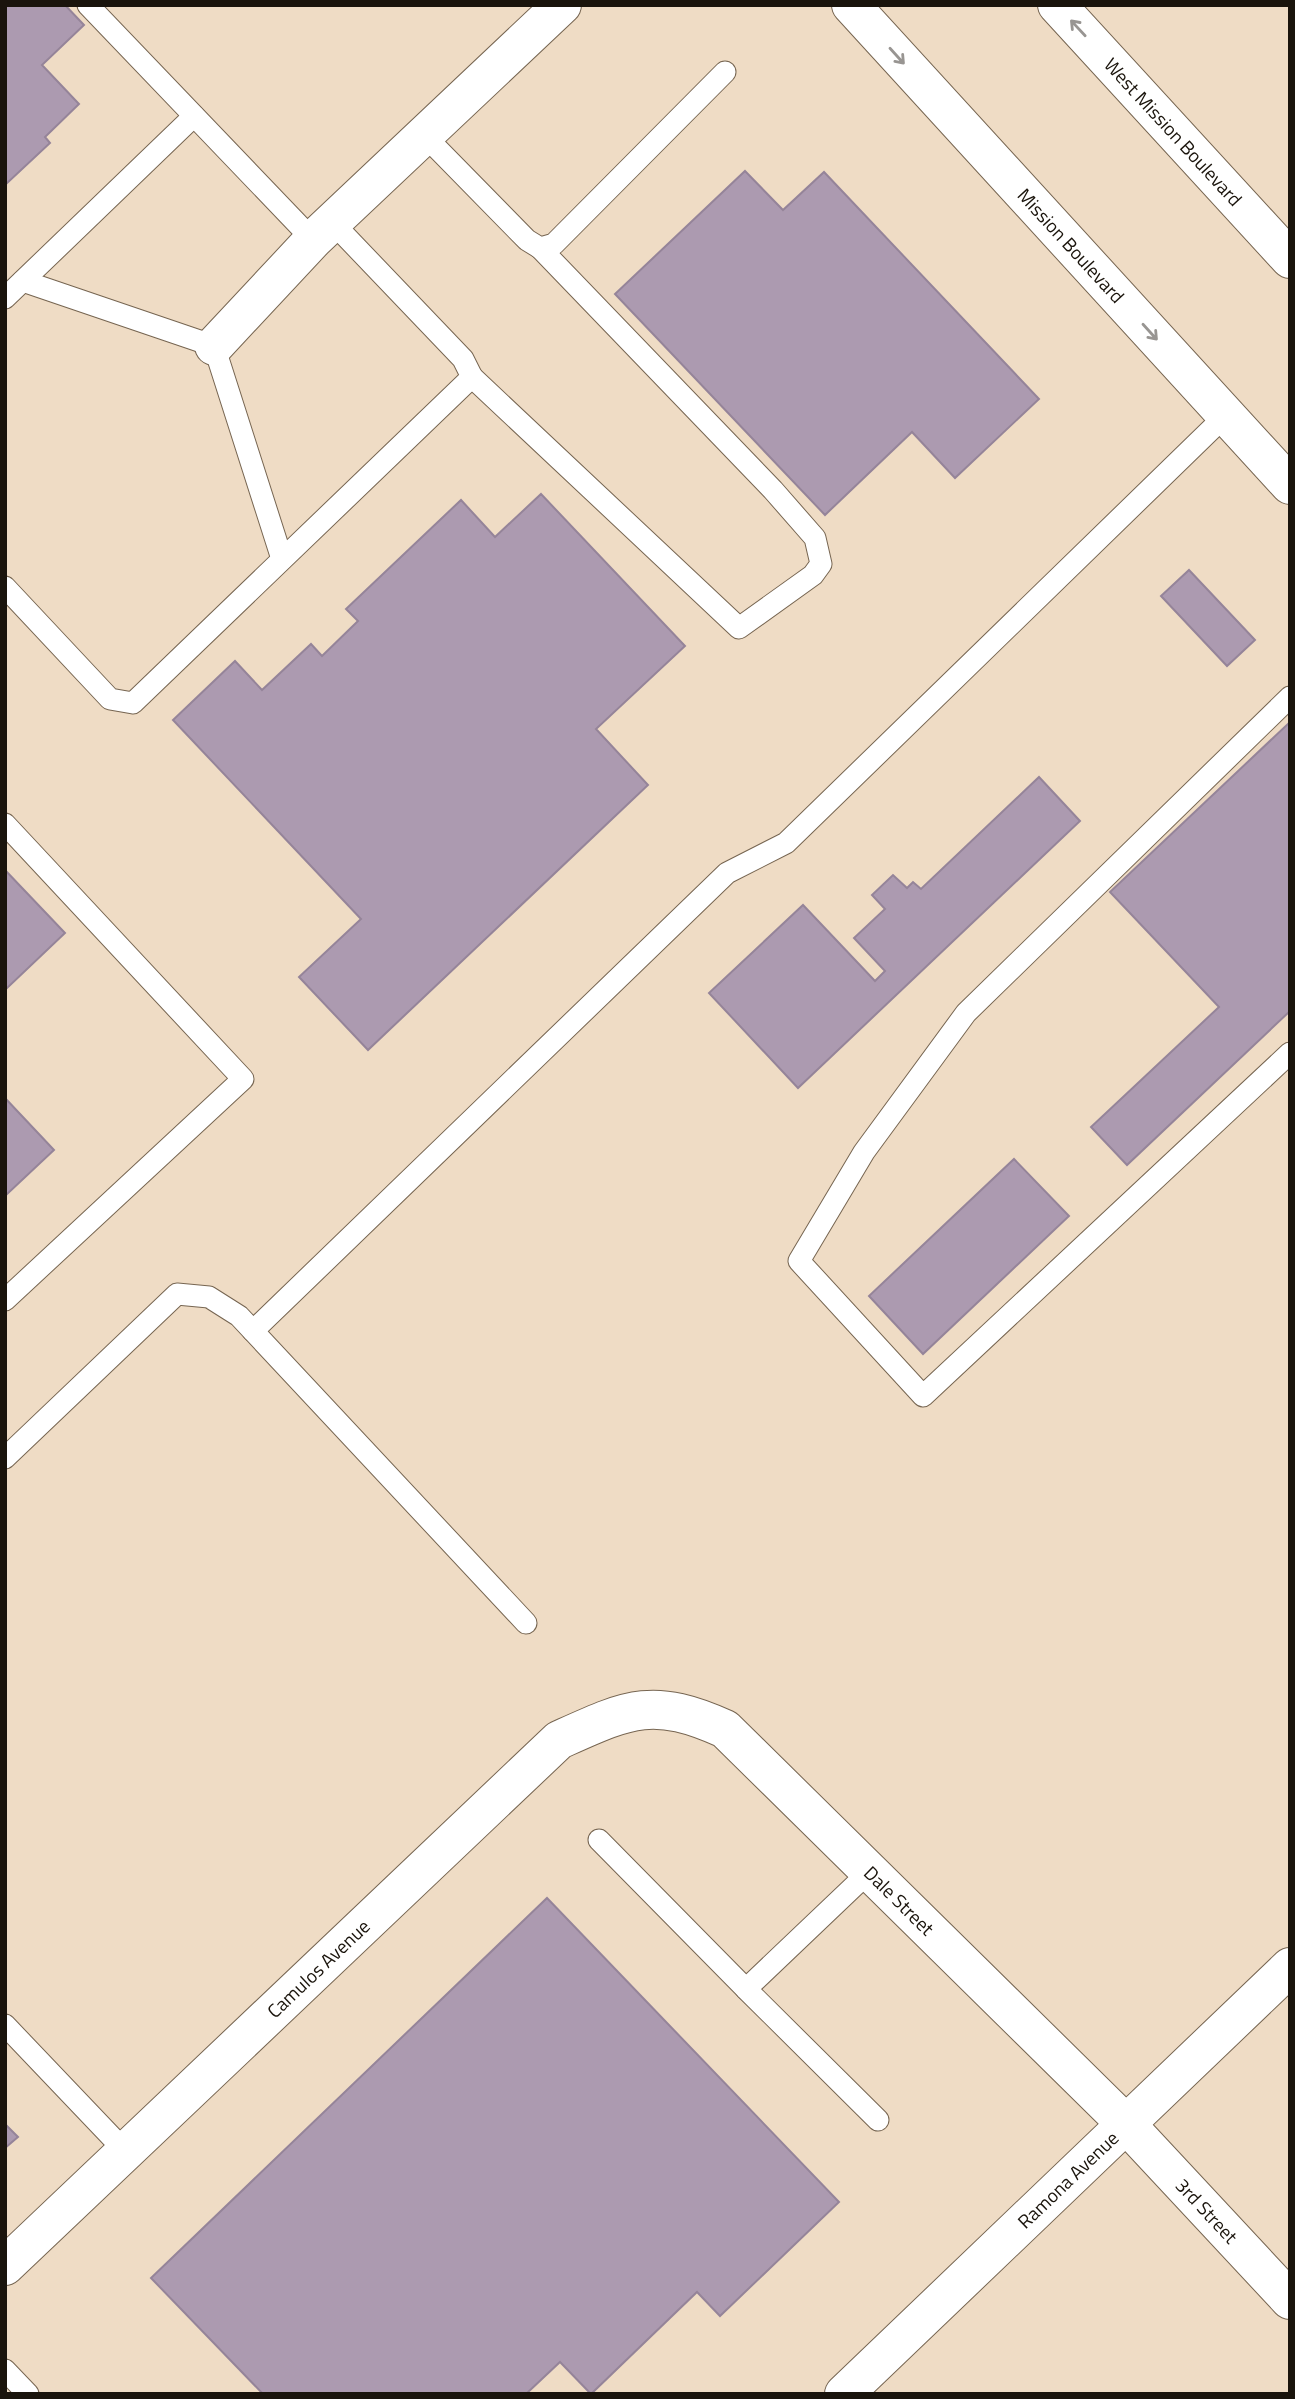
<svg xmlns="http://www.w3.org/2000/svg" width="1295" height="2399" viewBox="0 0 1295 2399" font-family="'Titillium Web',sans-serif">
<rect width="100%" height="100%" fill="#efdcc5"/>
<g fill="#ac9ab0" stroke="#958499" stroke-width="2">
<polygon points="5,5 65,5 84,25 42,65 79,104 45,137 50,143 5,185"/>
<polygon points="745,171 783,210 824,172 1039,399 955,478 912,432 825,515 615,294"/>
<polygon points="541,494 685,646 596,729 648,785 368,1050 299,977 361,919 173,720 235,661 262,690 311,644 322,656 358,621 346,609 461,500 495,537"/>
<polygon points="1189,570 1255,640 1227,666 1161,596"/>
<polygon points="1290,722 1290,1011 1127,1165 1091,1127 1219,1007 1110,892"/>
<polygon points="1039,777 1080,821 798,1088 709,993 803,905 875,981 885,971 854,938 885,909 872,895 893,875 907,888 913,882 921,889"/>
<polygon points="5,870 65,933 5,990"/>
<polygon points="5,1098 54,1150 5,1196"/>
<polygon points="1014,1159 1069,1216 923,1354 869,1296"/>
<polygon points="547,1898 839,2202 720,2316 697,2292 591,2394 560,2362 526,2394 263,2394 151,2278"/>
<polygon points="5,2124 18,2137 5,2148"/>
</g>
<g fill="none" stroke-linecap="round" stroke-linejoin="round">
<defs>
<g id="service">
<polyline points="88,5 313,240"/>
<polyline points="424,135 527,240 540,248 554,244 725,72"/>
<polyline points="23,281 214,346 282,559"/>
<polyline points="5,298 194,116"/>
<polyline points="472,377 739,628 813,575 821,564 815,538 773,490 540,248"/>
<polyline points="5,587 110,699 133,703 472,377 463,359 332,222"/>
<polyline points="1290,697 966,1013 864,1152 799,1261 923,1396 1290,1053"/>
<polyline points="5,824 243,1079 5,1300"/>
<polyline points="253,1331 727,873 786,843 1226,415"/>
<polyline points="5,1458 177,1294 209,1297 239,1316 526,1623"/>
<polyline points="599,1840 746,1989 870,1871"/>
<polyline points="746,1989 878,2120"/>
<polyline points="5,2025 126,2152"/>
<polyline points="5,2370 28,2394"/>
</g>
<g id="minor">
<polyline points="214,346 313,240 562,5"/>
<path id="s1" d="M5 2266 559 1740C628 1709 652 1696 725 1729L1126 2124 1290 2300"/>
</g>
<g id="secondary">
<path id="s2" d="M844 2394 1290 1967"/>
</g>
<g id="primary">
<path id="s3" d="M851 5 1290 485"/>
<path id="s4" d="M1057 5 1290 259"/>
</g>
</defs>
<use href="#service" stroke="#766551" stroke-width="23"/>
<use href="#minor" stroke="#766551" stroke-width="40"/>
<use href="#secondary" stroke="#766551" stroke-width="40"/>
<use href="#primary" stroke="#766551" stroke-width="40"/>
<use href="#service" stroke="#fff" stroke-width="21"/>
<use href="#minor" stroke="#fff" stroke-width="38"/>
<use href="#secondary" stroke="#fff" stroke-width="38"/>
<use href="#primary" stroke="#fff" stroke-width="38"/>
</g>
<defs><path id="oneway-shaft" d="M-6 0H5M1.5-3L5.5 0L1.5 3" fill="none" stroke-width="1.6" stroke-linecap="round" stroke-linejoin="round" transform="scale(1.75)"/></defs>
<g stroke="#989592">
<use href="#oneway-shaft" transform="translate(1078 28) rotate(-133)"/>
<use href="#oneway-shaft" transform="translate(897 56) rotate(48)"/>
<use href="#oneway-shaft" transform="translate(1150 332) rotate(48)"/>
</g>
<g text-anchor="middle" stroke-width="6" stroke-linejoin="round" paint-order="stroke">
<g font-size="19" fill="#1a140c" stroke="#efdcc5">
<text dy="7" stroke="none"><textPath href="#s4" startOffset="172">West Mission Boulevard</textPath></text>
<text dy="7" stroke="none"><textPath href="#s3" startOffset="326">Mission Boulevard</textPath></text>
<text dy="7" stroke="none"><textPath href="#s1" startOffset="1183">Dale Street</textPath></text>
<text dy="7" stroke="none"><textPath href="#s1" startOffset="432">Camulos Avenue</textPath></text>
<text dy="7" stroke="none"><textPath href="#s2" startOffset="310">Ramona Avenue</textPath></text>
<text dy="7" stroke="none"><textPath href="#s1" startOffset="1620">3rd Street</textPath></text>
</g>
</g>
<rect width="1295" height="2399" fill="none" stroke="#1a140c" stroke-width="14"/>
</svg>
